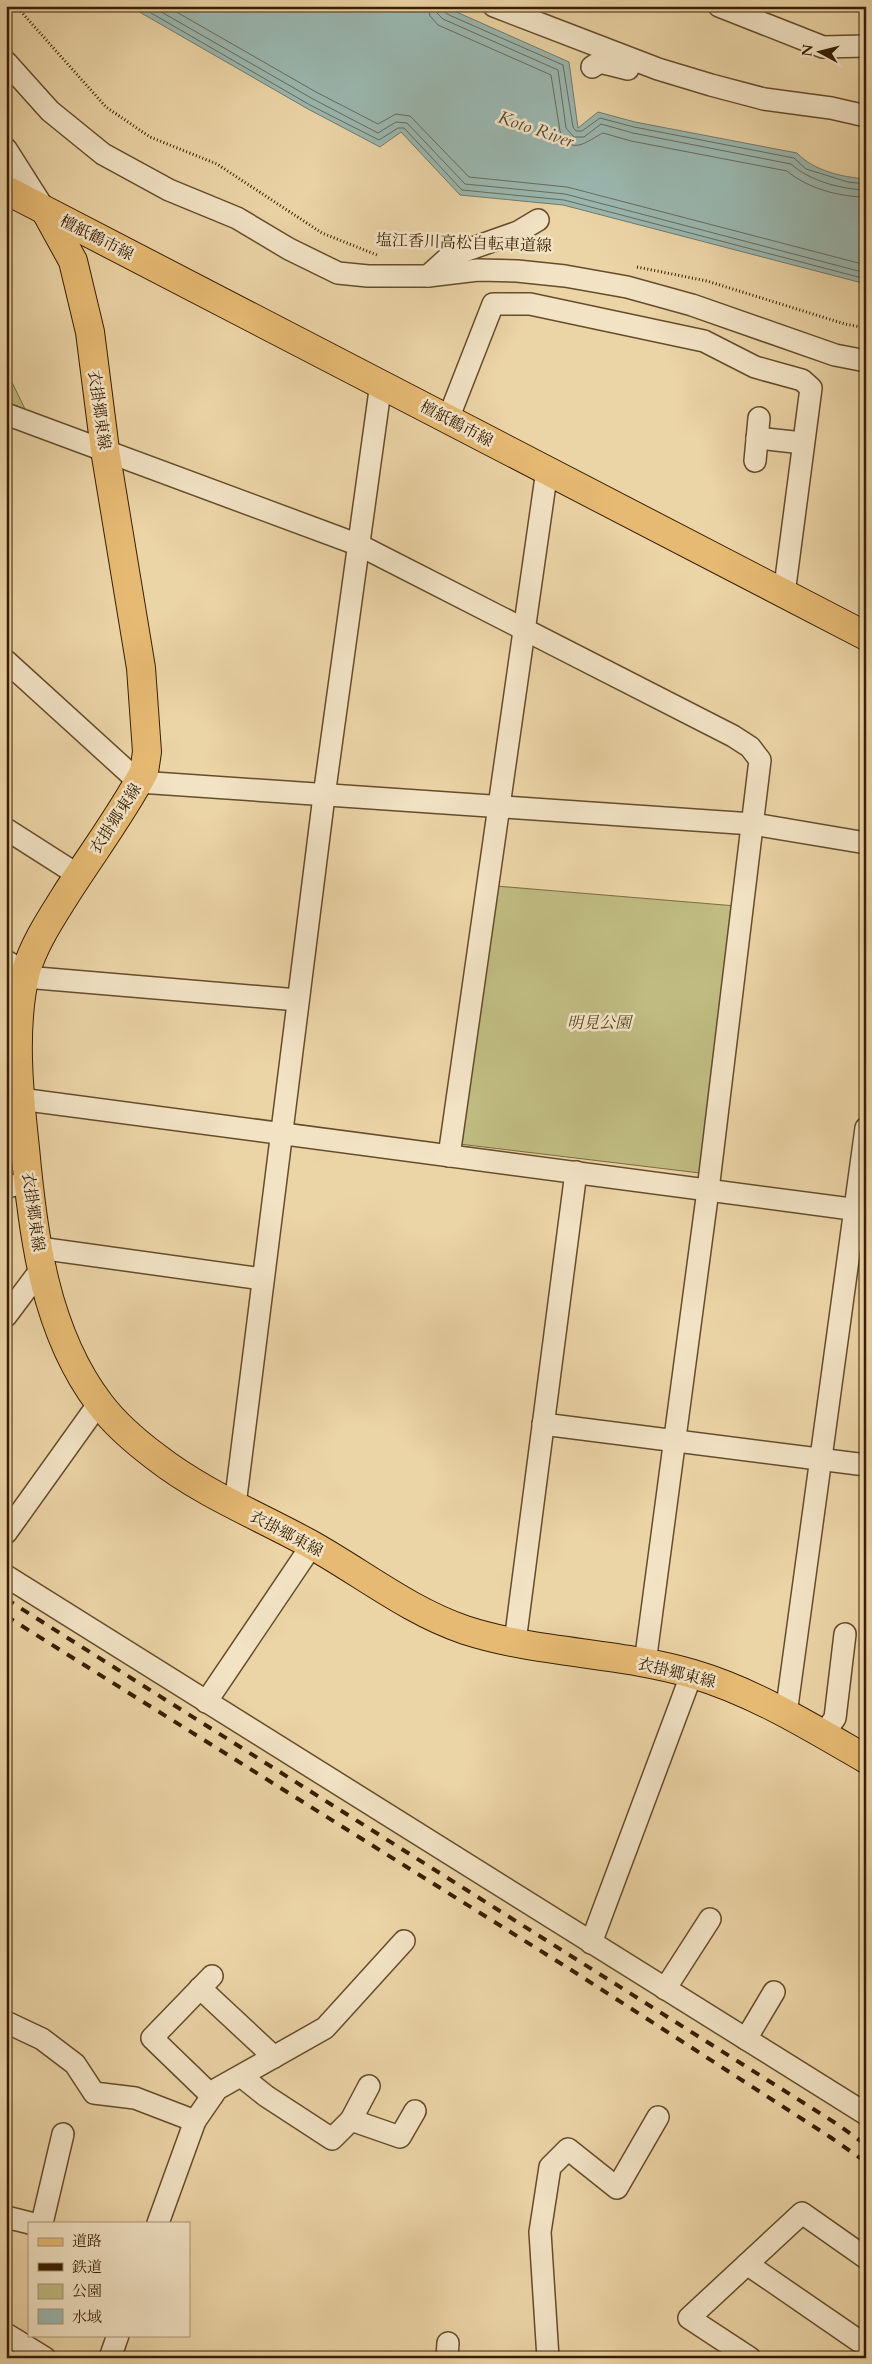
<svg xmlns="http://www.w3.org/2000/svg" width="872" height="2364" viewBox="0 0 872 2364" font-family="Cardo,'Noto Serif JP',serif">
<rect width="100%" height="100%" fill="#ebd4a6"/>
<filter id="stains"><feTurbulence type="fractalNoise" baseFrequency=".004" numOctaves="4"/><feColorMatrix values="0 0 0 0 .2 0 0 0 0 .09 0 0 0 0 .02 0 0 0 .5 -.17"/></filter>
<radialGradient id="worn" r=".72"><stop offset=".6" stop-color="#630" stop-opacity="0"/><stop offset="1" stop-color="#630" stop-opacity=".3"/></radialGradient>
<g fill="#bfbb81" stroke="#7c6c40">
<polygon points="6,370 25,409 6,402"/>
<polygon points="496,886 736,906 700,1173 459,1144"/>
</g>
<path fill="#9ab7b0" stroke="#737a6a" d="M129 6H443L569 62 578 128 598 112 635 122 797 153C814 171 842 177 866 179V284L563 205 460 195 401 132 380 147 308 109Z"/>
<g fill="none" stroke-linecap="round" stroke-linejoin="round">
<g stroke="#696a58" stroke-width="1">
<polyline points="139,6 310,105 379,140 398,128 404,128 462,190 564,200 866,279"/>
<polyline points="151,6 313,99 378,133 396,122 407,123 465,184 565,194 866,273"/>
<polyline points="166,6 316,92 378,124 396,114 410,116 469,177 567,187 866,265"/>
<path d="M428 6 430 16 438 25 551 75 560 131C571 158 588 140 603 133L631 141 787 171C807 188 839 197 866 197"/>
<path d="M436 6 437 13 443 19 558 70 566 128 574 137H584L601 124 633 133 791 164C810 181 840 189 866 190"/>
<polyline points="442,6 443,11 449,15 563,65 573,127 576,131 582,131 600,118 634,127 794,158 806,169 848,182 866,184"/>
</g>
<defs>
<g id="minor">
<polyline points="494,6 658,69 711,85 764,99 831,108 866,116"/>
<polyline points="719,6 823,47 866,46"/>
<polyline points="6,62 50,111 103,154 169,190 237,218 289,249 338,273 368,276 428,276 478,270 517,271 565,276 627,287 692,305 835,355 866,361"/>
<polyline points="592,67 600,62 628,69"/>
<polyline points="6,149 46,212"/>
<polyline points="428,276 450,256 518,232 538,220"/>
<polyline points="6,414 359,545 733,736 750,747 760,760 708,1190 645,1663"/>
<polyline points="448,419 493,304 530,304 704,341 755,367 802,380 811,388 784,594"/>
<polyline points="757,438 803,443"/>
<polyline points="755,461 759,418"/>
<polyline points="6,661 139,782 753,824 866,843"/>
<polyline points="6,829 78,875"/>
<polyline points="6,961 26,973"/>
<polyline points="25,977 298,1000"/>
<polyline points="20,1099 866,1211"/>
<polyline points="449,1156 547,470"/>
<polyline points="6,1187 28,1183"/>
<polyline points="39,1248 263,1279"/>
<polyline points="6,1316 42,1268"/>
<polyline points="543,1424 866,1465"/>
<polyline points="235,1505 324,796 381,383"/>
<polyline points="6,1533 99,1403"/>
<polyline points="6,1576 866,2114"/>
<polyline points="515,1642 576,1172"/>
<polyline points="206,1702 312,1545"/>
<polyline points="786,1714 866,1128"/>
<polyline points="823,1735 835,1718 845,1634"/>
<polyline points="591,1943 692,1673"/>
<polyline points="212,1976 152,2038 212,2096"/>
<polyline points="200,1988 274,2057"/>
<polyline points="665,1989 710,1919"/>
<polyline points="6,2022 42,2039 75,2064 94,2093 135,2098 195,2121"/>
<polyline points="746,2039 774,1992"/>
<polyline points="241,2076 266,2096 332,2139 351,2120 369,2086"/>
<polyline points="351,2120 400,2137 415,2111"/>
<polyline points="6,2217 30,2223"/>
<polyline points="42,2223 63,2134"/>
<polyline points="158,2223 195,2121 217,2089 325,2028 404,1941"/>
<polyline points="747,2264 859,2341"/>
<polyline points="6,2334 45,2358"/>
<polyline points="110,2358 118,2335"/>
<polyline points="447,2358 448,2343"/>
<polyline points="548,2358 540,2232 550,2167 568,2149 617,2188 658,2117"/>
<polyline points="750,2358 689,2318 802,2213 866,2258"/>
</g>
<g id="major">
<polyline points="6,190 866,636"/>
<path d="M46 212 73 261 90 332 105 450 141 668 147 752 144 772C121 815 91 855 65 896 50 920 34 944 26 971 12 1026 19 1093 25 1148 33 1236 45 1332 100 1404 115 1424 136 1442 156 1457 202 1493 259 1516 310 1544 362 1573 409 1611 465 1630 539 1654 619 1652 693 1674 754 1692 811 1727 866 1759"/>
</g>
</defs>
<use href="#minor" stroke="#654c2a" stroke-width="24"/>
<use href="#major" stroke="#381e00" stroke-width="30"/>
<g stroke="#381e00" stroke-width="3" stroke-dasharray="1 2.5" stroke-linecap="butt">
<polyline points="16,6 106,107 150,137 217,164 322,233 377,255"/>
<polyline points="637,267 707,281 845,324 866,328"/>
</g>
<use href="#minor" stroke="#f2e3c5" stroke-width="21"/>
<use href="#major" stroke="#e6ba73" stroke-width="28"/>
<g stroke="#381e00" stroke-width="4" stroke-dasharray="9 9" stroke-linecap="butt">
<polyline points="6,1599 837,2124 866,2145"/>
<polyline points="6,1616 576,1973 830,2137 866,2162"/>
</g>
</g>
<g text-anchor="middle" stroke-width="5" stroke-linejoin="round" paint-order="stroke">
<g font-size="16" fill="#381e00" stroke="#f2e3c5">
<text transform="translate(97 237) rotate(27)" y="6">檀紙鶴市線</text>
<text transform="translate(464 242) rotate(2)" y="6">塩江香川高松自転車道線</text>
<text transform="translate(100 410) rotate(82)" y="6">衣掛郷東線</text>
<text transform="translate(457 423) rotate(28)" y="6">檀紙鶴市線</text>
<text transform="translate(115 818) rotate(-57)" y="6">衣掛郷東線</text>
<text transform="translate(34 1212) rotate(82)" y="6">衣掛郷東線</text>
<text transform="translate(287 1533) rotate(28)" y="6">衣掛郷東線</text>
<text transform="translate(677 1672) rotate(14)" y="6">衣掛郷東線</text>
</g>
<g font-size="16" font-style="italic" fill="#5a4520" stroke="#f2e3c5">
<text x="599" y="1028">明見公園</text>
</g>
<g font-size="18" font-style="italic" fill="#554c35" stroke="#f2e3c5">
<text transform="translate(536 129) rotate(19)" y="6">Koto River</text>
</g>
</g>
<rect width="872" height="2364" fill="none" stroke="#ebd4a6" stroke-width="25"/>
<rect x="8" y="8" width="857" height="2349" fill="none" stroke="#381e00" stroke-width="2.5"/>
<rect x="12" y="12" width="847" height="2339" fill="none" stroke="#381e00"/>
<rect x="28" y="2222" width="162" height="115" fill="#f2e3c5" stroke="#a89476"/>
<rect x="38" y="2238" width="25" height="8" fill="#e6ba73" stroke="#a89476"/>
<text x="72" y="2246" font-size="15" fill="#381e00">道路</text>
<rect x="38" y="2263" width="25" height="8" fill="#381e00" stroke="#a89476"/>
<text x="72" y="2272" font-size="15" fill="#381e00">鉄道</text>
<rect x="38" y="2284" width="25" height="15" fill="#bfbb81" stroke="#a89476"/>
<text x="72" y="2296" font-size="15" fill="#381e00">公園</text>
<rect x="38" y="2309" width="25" height="15" fill="#9ab7b0" stroke="#a89476"/>
<text x="72" y="2322" font-size="15" fill="#381e00">水域</text>
<g transform="translate(820 52) rotate(277)" stroke="#f2e3c5" stroke-width="4" paint-order="stroke">
<path d="M0-4L9 19L0 12L-9 19Z" fill="#381e00"/>
<text y="-8" font-size="14" font-weight="bold" text-anchor="middle" fill="#381e00">N</text>
</g>
<rect width="100%" height="100%" filter="url(#stains)"/>
<rect width="100%" height="100%" fill="url(#worn)"/>
</svg>
